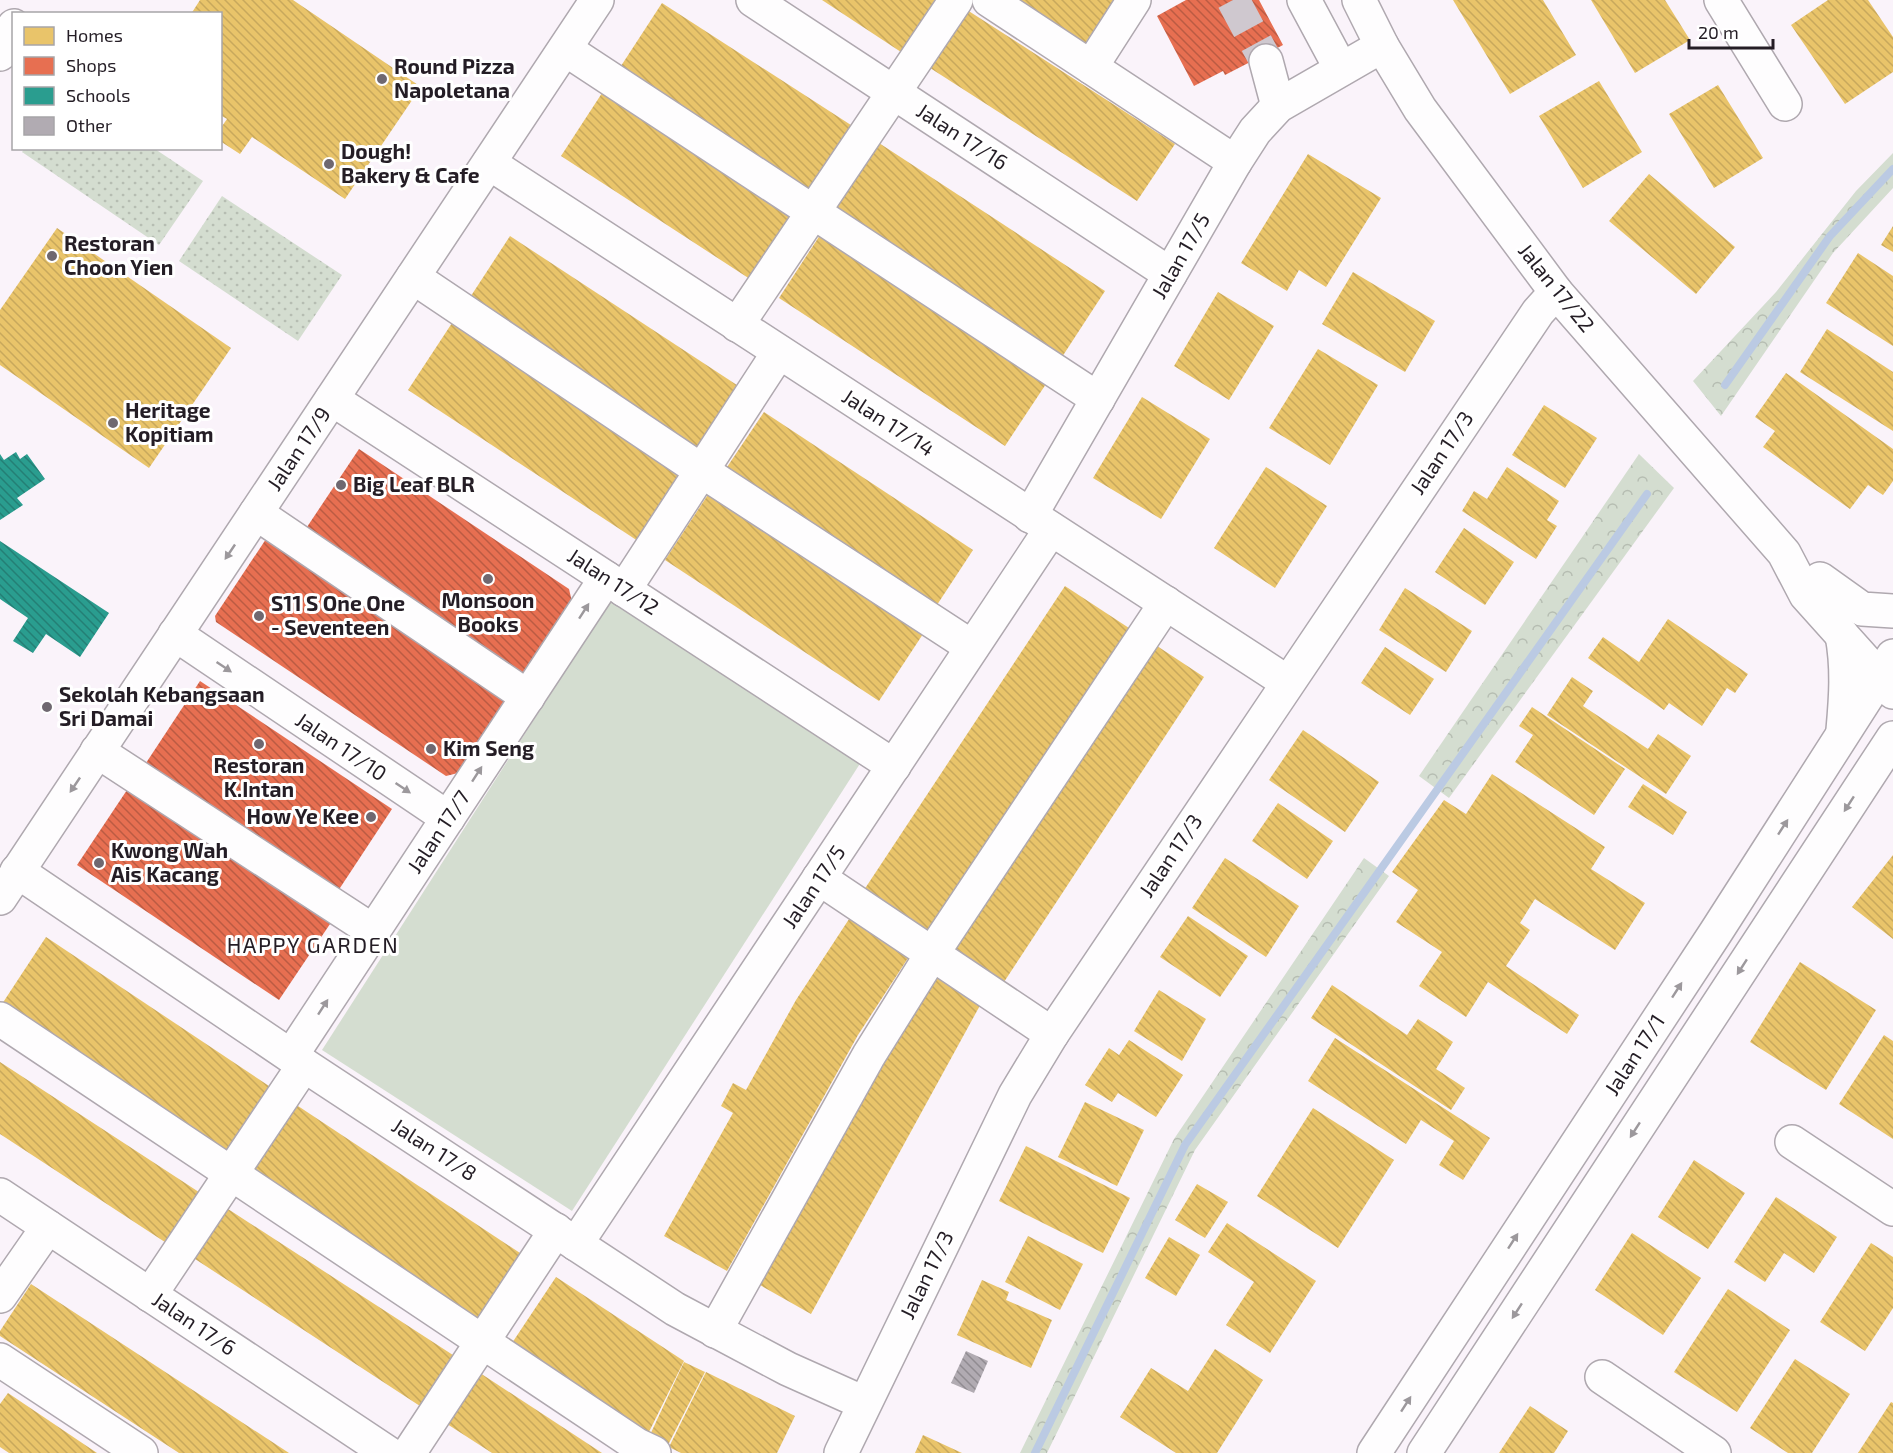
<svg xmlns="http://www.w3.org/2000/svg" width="1893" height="1453" viewBox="0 0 1893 1453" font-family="'Exo 2',sans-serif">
<defs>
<pattern id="grass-dots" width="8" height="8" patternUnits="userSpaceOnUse" patternTransform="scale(1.5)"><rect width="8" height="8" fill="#d4ddd0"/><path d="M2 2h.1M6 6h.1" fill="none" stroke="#b6bdb2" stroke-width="1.8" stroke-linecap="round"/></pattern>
<pattern id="forest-crowns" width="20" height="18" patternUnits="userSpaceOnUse" patternTransform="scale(1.5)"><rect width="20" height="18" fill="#d4ddd0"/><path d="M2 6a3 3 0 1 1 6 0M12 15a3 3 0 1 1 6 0" fill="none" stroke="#b6bdb2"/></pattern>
<pattern id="homes-back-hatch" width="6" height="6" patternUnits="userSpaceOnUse" patternTransform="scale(1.5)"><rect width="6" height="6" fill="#e9c46a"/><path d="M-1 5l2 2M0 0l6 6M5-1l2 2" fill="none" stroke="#c8a85c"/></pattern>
<pattern id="shops-back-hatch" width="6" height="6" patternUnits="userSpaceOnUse" patternTransform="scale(1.5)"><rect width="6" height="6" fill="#e76f51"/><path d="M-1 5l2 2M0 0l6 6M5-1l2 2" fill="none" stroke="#bb5b43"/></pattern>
<pattern id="schools-back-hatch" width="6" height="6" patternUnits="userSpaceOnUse" patternTransform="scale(1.5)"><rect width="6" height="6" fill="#2a9d8f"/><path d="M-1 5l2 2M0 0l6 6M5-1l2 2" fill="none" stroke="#247f75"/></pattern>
<pattern id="building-back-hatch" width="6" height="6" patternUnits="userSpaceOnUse" patternTransform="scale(1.5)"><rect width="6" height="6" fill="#b1abb2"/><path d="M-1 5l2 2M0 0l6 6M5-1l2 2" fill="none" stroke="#908b91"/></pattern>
</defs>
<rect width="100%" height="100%" fill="#faf3fa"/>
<g fill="url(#grass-dots)">
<polygon points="25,148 155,149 203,181 159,245 22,152"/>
<polygon points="222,196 342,275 298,341 179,261"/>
</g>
<g fill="url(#forest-crowns)">
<polygon points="1893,153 1893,188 1833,253 1721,416 1693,381 1776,292 1856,191"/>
<polygon points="1639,454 1674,488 1449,798 1419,776"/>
<polygon points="1364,858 1389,876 1195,1150 1047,1453 1020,1453 1174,1139"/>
</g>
<polygon fill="#d4ddd0" points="612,598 863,759 572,1211 322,1050"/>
<g fill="url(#homes-back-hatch)">
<polygon points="200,0 293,0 421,87 345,199 252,137 240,154 220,141 220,129 227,119 220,115 220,14 191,14"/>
<polygon points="822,0 935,0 901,52"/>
<polygon points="1015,0 1114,0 1084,45"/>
<polygon points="1453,0 1543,0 1576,55 1510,94"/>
<polygon points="1591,0 1665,0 1690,40 1635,73"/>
<polygon points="1828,0 1868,0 1893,37 1893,72 1845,104 1791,25"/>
<polygon points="662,3 854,127 811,193 619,69"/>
<polygon points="964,8 1175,144 1137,201 927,66"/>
<polygon points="1599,81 1642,152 1583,188 1539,116"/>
<polygon points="1718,85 1763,158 1714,188 1669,114"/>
<polygon points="604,90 796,215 753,281 561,156"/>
<polygon points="879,143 1105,291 1062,357 836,209"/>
<polygon points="1308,154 1381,198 1326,287 1299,270 1287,291 1241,263"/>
<polygon points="1649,174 1735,247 1696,294 1609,221"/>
<polygon points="1893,226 1893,252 1881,245"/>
<polygon points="57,228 231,348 149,468 0,365 0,310"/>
<polygon points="822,232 1048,381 1005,446 779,298"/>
<polygon points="510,236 746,391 703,456 467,302"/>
<polygon points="1858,253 1893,276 1893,346 1826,303"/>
<polygon points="1353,272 1435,321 1405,372 1322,324"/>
<polygon points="1218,292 1274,326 1229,400 1174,366"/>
<polygon points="454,320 690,475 644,545 408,390"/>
<polygon points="1827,329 1893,372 1893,431 1800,372"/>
<polygon points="1318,349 1378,385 1330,465 1269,428"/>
<polygon points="1786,373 1893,449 1893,481 1883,495 1868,485 1850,509 1763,447 1775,431 1755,417"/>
<polygon points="1142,397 1210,439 1161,519 1093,478"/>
<polygon points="1544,405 1597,438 1565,488 1512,455"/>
<polygon points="764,412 973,550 935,608 725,470"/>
<polygon points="1266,467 1327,506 1275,588 1214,548"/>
<polygon points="1507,467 1559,501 1547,520 1557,526 1536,559 1462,511 1474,491 1487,499"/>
<polygon points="711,490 925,631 879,701 665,560"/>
<polygon points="1464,528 1514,562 1485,605 1435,572"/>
<polygon points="1065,586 1132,630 931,933 864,890"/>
<polygon points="1405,588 1472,631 1446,672 1379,630"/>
<polygon points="1668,619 1748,674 1735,693 1727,688 1702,726 1669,703 1664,710 1588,658 1603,637 1639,662"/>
<polygon points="1148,640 1204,677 1004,982 947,944"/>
<polygon points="1385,647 1434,679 1410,715 1361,683"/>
<polygon points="1572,677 1593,691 1583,706 1648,749 1658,734 1691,756 1666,794 1547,715"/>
<polygon points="1532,707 1625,769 1594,815 1515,762 1533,735 1519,726"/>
<polygon points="1303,730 1379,782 1345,832 1269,780"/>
<polygon points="1492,774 1605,847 1591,869 1645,903 1615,950 1535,899 1520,923 1530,930 1506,966 1579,1015 1567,1034 1488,982 1466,1017 1419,986 1442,952 1396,922 1418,890 1392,872 1444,800 1466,814"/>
<polygon points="1643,784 1687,812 1673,835 1628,807"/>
<polygon points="1278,803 1333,841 1307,879 1252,841"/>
<polygon points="1893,855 1893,939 1852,907"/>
<polygon points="1225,858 1299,906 1266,957 1192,908"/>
<polygon points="853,913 912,952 858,1035 727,1271 664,1236 733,1113 721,1106 733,1083 746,1090 796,1000"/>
<polygon points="1188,916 1248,956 1220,997 1160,957"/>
<polygon points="46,937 275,1090 228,1159 0,1007"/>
<polygon points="1800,962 1876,1010 1826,1090 1750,1042"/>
<polygon points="940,971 983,1000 811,1314 751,1280 801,1192"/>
<polygon points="1332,985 1407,1035 1418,1019 1453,1042 1436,1069 1465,1088 1451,1110 1311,1018"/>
<polygon points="1159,990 1206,1019 1182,1061 1134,1031"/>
<polygon points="1884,1035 1893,1041 1893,1139 1839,1104"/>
<polygon points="1335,1038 1490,1138 1463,1180 1439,1165 1454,1141 1421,1120 1406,1144 1308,1081"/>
<polygon points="1129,1040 1183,1075 1156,1117 1118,1093 1112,1102 1085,1085 1109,1048 1119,1055"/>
<polygon points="0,1062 208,1198 174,1248 0,1134"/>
<polygon points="1085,1102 1144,1130 1117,1186 1058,1157"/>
<polygon points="295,1104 523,1255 477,1325 249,1173"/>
<polygon points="1313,1108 1394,1160 1338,1248 1257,1196"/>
<polygon points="1026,1146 1130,1198 1103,1253 999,1201"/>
<polygon points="1694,1160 1745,1193 1708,1249 1658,1217"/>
<polygon points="1197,1184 1228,1202 1205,1238 1175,1220"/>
<polygon points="1776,1197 1837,1237 1814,1273 1784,1253 1765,1282 1734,1262"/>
<polygon points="225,1207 456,1357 423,1408 192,1257"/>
<polygon points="1227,1223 1316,1281 1270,1353 1226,1325 1254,1282 1208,1252"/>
<polygon points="1632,1233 1701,1278 1663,1335 1595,1290"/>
<polygon points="1028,1236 1083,1264 1060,1310 1005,1282"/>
<polygon points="1169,1237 1200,1255 1176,1296 1145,1278"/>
<polygon points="1871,1243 1893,1257 1893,1308 1865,1351 1820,1322"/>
<polygon points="556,1277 684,1361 647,1436 510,1346"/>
<polygon points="982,1280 1009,1292 1006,1300 1052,1320 1031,1368 957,1335"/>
<polygon points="31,1284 289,1453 179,1453 0,1336 0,1331"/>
<polygon points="1728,1289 1790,1330 1737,1412 1674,1372"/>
<polygon points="1215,1349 1263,1380 1217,1453 1176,1453 1120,1417 1151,1368 1188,1391"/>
<polygon points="1795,1359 1850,1394 1812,1453 1788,1453 1750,1428"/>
<polygon points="684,1362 705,1372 667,1447 649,1437"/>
<polygon points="477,1371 602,1453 492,1453 444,1422"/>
<polygon points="706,1372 795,1416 777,1453 681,1453 669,1447"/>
<polygon points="8,1393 97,1453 9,1453 0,1447 0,1404"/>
<polygon points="1891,1402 1893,1403 1893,1453 1858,1453"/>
<polygon points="1530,1406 1568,1431 1554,1453 1499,1453"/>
<polygon points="923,1435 962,1453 915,1453"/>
</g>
<g fill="url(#shops-back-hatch)">
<polygon points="1186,0 1259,0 1283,45 1225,75 1223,71 1194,86 1157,16"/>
<polygon points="359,449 569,589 573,606 524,680 303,533"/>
<polygon points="268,536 509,697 458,773 446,776 216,622 215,616"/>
<polygon points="200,681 392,809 338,891 146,763"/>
<polygon points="129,787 332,921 279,1000 77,865"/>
</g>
<g fill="url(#schools-back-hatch)">
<polygon points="16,452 20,459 27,454 45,479 17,498 23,505 0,520 0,454 4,460"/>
<polygon points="0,541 109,613 80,657 46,634 33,653 13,641 28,618 0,599"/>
</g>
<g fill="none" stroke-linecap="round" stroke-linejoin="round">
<g stroke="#bbcae3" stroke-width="8">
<polyline points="1725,385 1830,236 1893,169"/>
<polyline points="1035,1453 1185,1145 1647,494"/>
</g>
</g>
<polygon fill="url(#building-back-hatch)" points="966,1351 988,1361 974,1393 951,1383"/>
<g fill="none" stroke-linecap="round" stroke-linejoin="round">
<polyline stroke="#cfc8cf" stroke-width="33" stroke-dasharray="33 16" stroke-linecap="butt" points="1233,0 1266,61"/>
<defs>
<g id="minor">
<polyline points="753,0 1170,274"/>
<polyline points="989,0 1235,162"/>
<polyline points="1304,0 1341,69"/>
<polyline points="1359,0 1382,46 1420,109 1556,292 1784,553 1806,595 1893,692"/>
<polyline points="1721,0 1785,104"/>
<polyline points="565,49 1098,399"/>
<polyline points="0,54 14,26"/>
<polyline points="1266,61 1278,106"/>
<polyline points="1091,67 1134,0"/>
<polyline points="489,163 1287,682"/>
<polyline points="413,277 702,471 972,647"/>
<polyline points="737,325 956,0"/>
<polyline points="332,399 894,766"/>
<polyline points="256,513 528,697"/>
<polyline points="1030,516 1235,162 1255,131 1278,106 1382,46"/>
<polyline points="1820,579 1862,609 1893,611"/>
<polyline points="624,590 779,352"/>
<polyline points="175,634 448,818"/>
<path d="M1842 635C1848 667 1846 697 1843 730"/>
<polyline points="97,751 373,931"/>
<polyline points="17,871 304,1065 675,1309 788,1369 864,1403"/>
<polyline points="819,878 1052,1034"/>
<polyline points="0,898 597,0"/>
<polyline points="0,1019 637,1445 654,1453"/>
<polyline points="291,1056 606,578"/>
<polyline points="1792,1142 1893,1209"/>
<polyline points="0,1195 388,1453"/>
<polyline points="576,1244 1051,529"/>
<polyline points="150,1295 304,1065"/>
<polyline points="0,1296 48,1227"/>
<polyline points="715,1331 869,1055 932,954 1166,603"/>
<polyline points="0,1360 141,1453"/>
<polyline points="1602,1377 1714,1453"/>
<polyline points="409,1453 556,1230"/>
<polyline points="841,1453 1015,1095 1052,1034 1538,312 1556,292"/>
<polyline points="1374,1453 1716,932 1893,656"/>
<polyline points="1424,1453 1893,738"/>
</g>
</defs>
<use href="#minor" stroke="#afa8af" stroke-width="36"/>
<use href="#minor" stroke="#fefdfe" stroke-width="33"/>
</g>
<defs><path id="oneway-solid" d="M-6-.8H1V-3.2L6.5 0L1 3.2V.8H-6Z" transform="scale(1.5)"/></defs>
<g fill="#9c989c">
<use href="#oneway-solid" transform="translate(230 552) rotate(124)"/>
<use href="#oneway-solid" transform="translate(584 611) rotate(-57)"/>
<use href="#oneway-solid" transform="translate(224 667) rotate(34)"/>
<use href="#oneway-solid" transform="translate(477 774) rotate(-57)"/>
<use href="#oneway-solid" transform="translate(75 785) rotate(124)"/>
<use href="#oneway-solid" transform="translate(403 788) rotate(34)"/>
<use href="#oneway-solid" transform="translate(1849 804) rotate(123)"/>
<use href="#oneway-solid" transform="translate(1783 827) rotate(-57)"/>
<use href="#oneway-solid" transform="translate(1742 967) rotate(123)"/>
<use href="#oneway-solid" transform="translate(1677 990) rotate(-57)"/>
<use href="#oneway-solid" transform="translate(323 1007) rotate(-57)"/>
<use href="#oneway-solid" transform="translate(1635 1130) rotate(123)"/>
<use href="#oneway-solid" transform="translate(1513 1241) rotate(-57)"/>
<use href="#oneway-solid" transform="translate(1517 1311) rotate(123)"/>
<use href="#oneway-solid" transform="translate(1406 1404) rotate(-57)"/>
</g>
<g fill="#6f6870" stroke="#fff" stroke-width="2">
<circle cx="382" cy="79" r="6"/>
<circle cx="329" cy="164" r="6"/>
<circle cx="52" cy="256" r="6"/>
<circle cx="113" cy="423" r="6"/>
<circle cx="341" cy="485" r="6"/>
<circle cx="488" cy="579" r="6"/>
<circle cx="259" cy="616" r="6"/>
<circle cx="47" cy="707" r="6"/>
<circle cx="259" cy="744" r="6"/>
<circle cx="431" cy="749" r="6"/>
<circle cx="371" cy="817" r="6"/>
<circle cx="99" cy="863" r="6"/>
</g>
<g text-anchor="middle" stroke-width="6" stroke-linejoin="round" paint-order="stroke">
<g font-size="21" font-weight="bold" fill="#241d25" stroke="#fff" text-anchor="start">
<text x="394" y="74">Round Pizza<tspan x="394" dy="24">Napoletana</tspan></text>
<text x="341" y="159">Dough!<tspan x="341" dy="24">Bakery &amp; Cafe</tspan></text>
<text x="64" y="251">Restoran<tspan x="64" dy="24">Choon Yien</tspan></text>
<text x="125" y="418">Heritage<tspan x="125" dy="24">Kopitiam</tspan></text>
<text x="353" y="492">Big Leaf BLR</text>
<text x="488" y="608" text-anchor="middle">Monsoon<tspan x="488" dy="24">Books</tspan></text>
<text x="271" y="611">S11 S One One<tspan x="271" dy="24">- Seventeen</tspan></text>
<text x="59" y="702">Sekolah Kebangsaan<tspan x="59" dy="24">Sri Damai</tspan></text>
<text x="443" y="756">Kim Seng</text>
<text x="259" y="773" text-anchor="middle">Restoran<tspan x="259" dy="24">K.Intan</tspan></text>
<text x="359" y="824" text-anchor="end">How Ye Kee</text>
<text x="111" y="858">Kwong Wah<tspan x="111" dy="24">Ais Kacang</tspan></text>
</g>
<g font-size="21" fill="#241d25" stroke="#fff">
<text transform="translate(962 137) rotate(33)" y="7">Jalan 17/16</text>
<text transform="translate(1181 256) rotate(-60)" y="7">Jalan 17/5</text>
<text transform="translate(1556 288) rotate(51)" y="7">Jalan 17/22</text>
<text transform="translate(888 423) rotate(33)" y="7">Jalan 17/14</text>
<text transform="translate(299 449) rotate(-56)" y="7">Jalan 17/9</text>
<text transform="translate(1442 453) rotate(-56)" y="7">Jalan 17/3</text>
<text transform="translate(613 582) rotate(33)" y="7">Jalan 17/12</text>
<text transform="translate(341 747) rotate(34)" y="7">Jalan 17/10</text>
<text transform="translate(439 832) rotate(-56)" y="7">Jalan 17/7</text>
<text transform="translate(1171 856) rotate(-56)" y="7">Jalan 17/3</text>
<text transform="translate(814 887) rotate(-56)" y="7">Jalan 17/5</text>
<text transform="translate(1635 1055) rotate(-57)" y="7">Jalan 17/1</text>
<text transform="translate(434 1150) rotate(33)" y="7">Jalan 17/8</text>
<text transform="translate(927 1275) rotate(-64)" y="7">Jalan 17/3</text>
<text transform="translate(194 1324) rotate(34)" y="7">Jalan 17/6</text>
</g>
<g font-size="22" letter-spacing="1.5" fill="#241d25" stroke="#fff">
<text x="313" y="953">HAPPY GARDEN</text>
</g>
</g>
<rect x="12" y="12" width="210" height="138" fill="#ffffff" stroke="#a7a5a8" stroke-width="1.5"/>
<rect x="24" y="27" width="30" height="18" fill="#e9c46a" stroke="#a7a5a8" stroke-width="1.5"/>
<text x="66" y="42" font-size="18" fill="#241d25">Homes</text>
<rect x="24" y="57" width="30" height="18" fill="#e76f51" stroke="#a7a5a8" stroke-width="1.5"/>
<text x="66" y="72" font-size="18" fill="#241d25">Shops</text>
<rect x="24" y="87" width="30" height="18" fill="#2a9d8f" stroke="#a7a5a8" stroke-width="1.5"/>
<text x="66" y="102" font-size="18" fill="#241d25">Schools</text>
<rect x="24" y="117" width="30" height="18" fill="#b1abb2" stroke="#a7a5a8" stroke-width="1.5"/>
<text x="66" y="132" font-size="18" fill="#241d25">Other</text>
<path d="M1689 39v9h84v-9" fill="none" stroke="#241d25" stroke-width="3"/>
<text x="1698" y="39" font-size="18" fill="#241d25" stroke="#ffffff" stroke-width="4.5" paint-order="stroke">20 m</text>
</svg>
